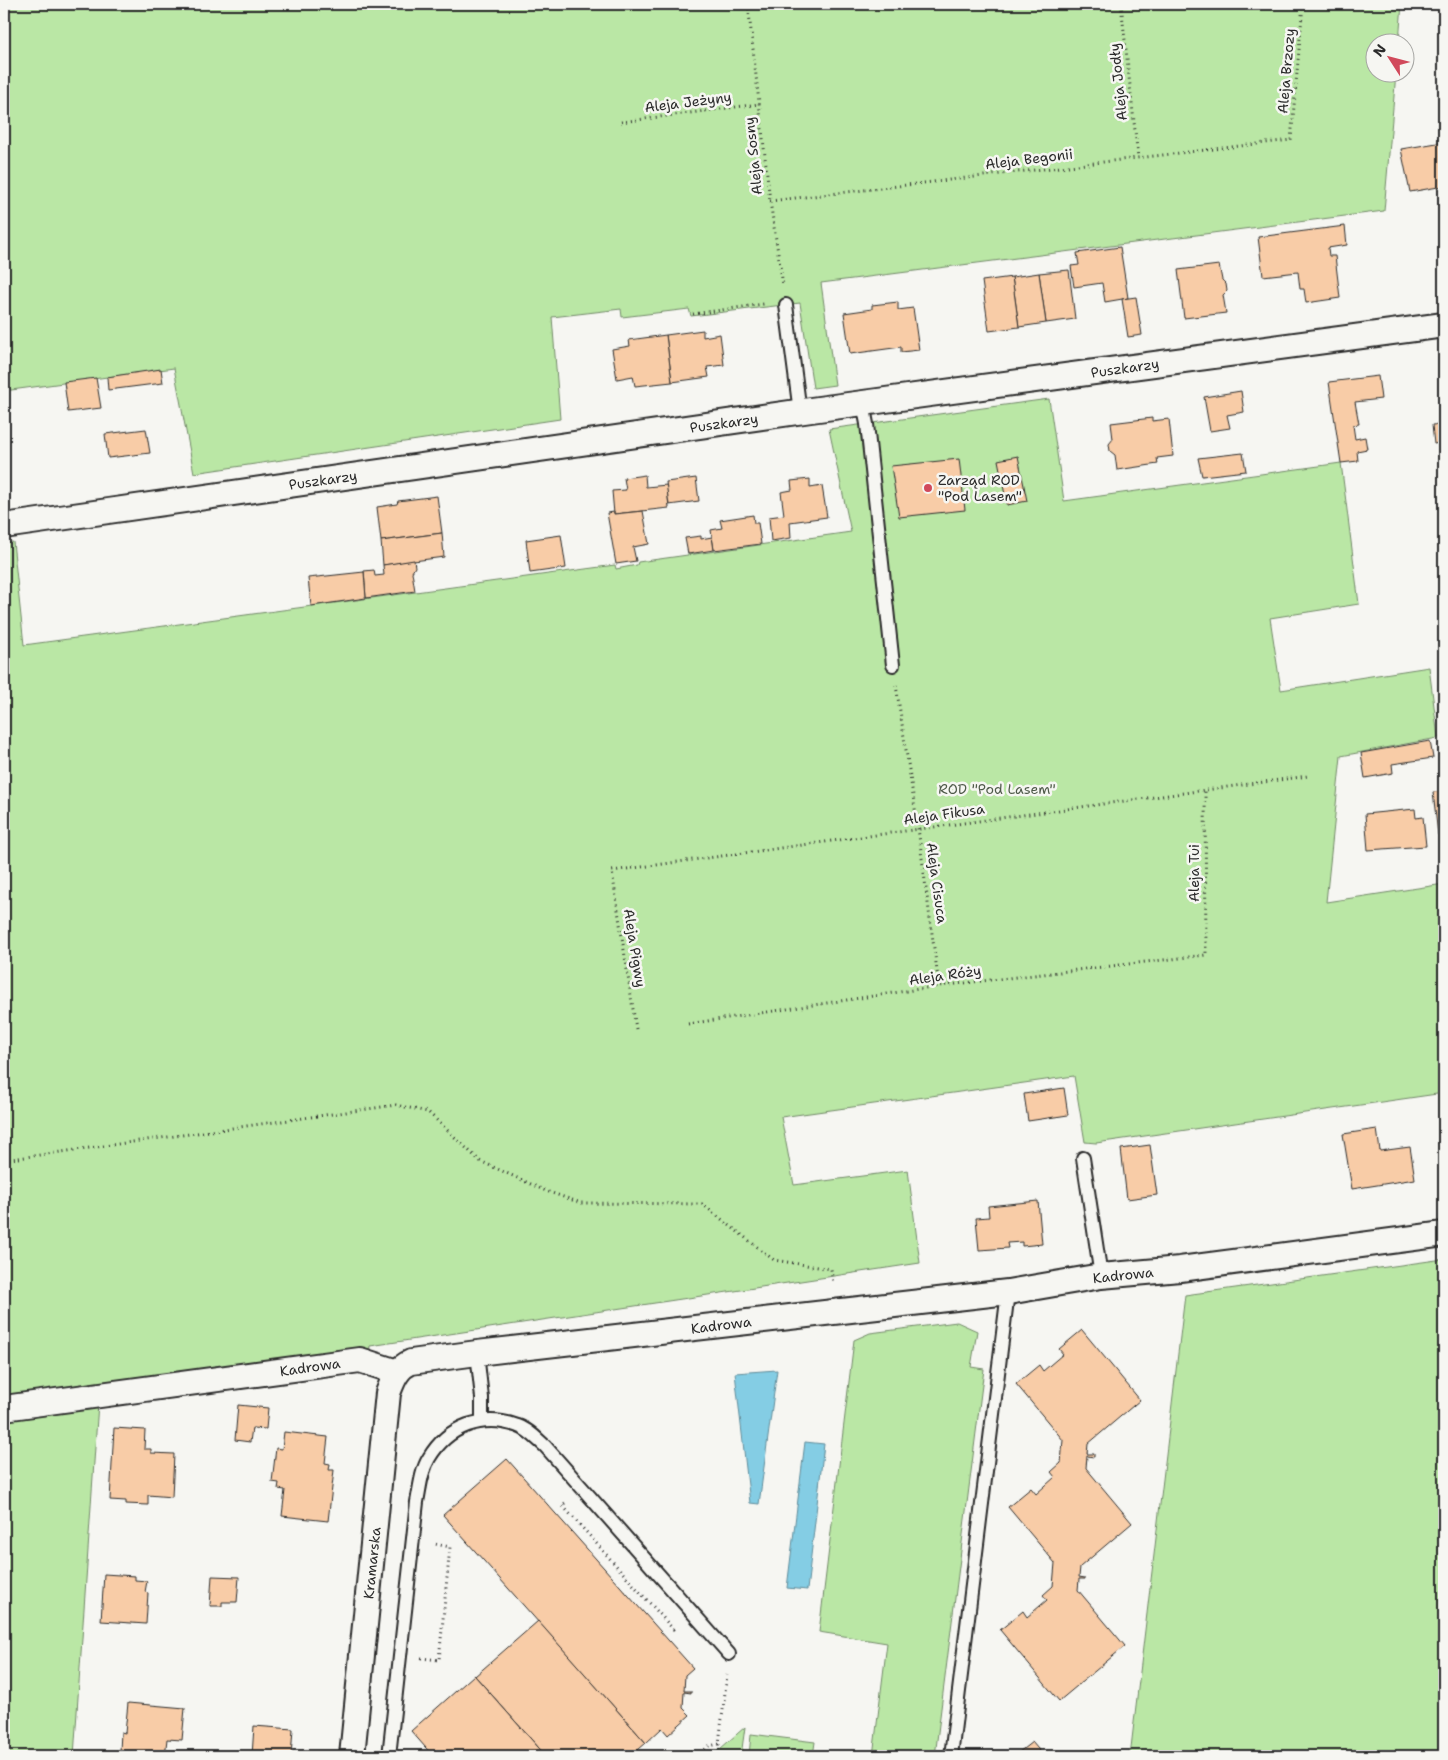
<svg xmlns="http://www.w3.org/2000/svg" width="1448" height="1760" viewBox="0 0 1448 1760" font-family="'Shantell Sans',sans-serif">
<rect width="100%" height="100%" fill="#f6f6f2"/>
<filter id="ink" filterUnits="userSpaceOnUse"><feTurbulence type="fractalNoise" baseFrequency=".02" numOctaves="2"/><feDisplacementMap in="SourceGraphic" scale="10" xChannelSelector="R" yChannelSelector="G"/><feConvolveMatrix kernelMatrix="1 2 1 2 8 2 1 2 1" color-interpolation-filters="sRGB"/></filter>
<g filter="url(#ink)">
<g fill="#bae7a5" stroke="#728968">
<polygon points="4,4 1402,4 1399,42 1376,42 1376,72 1396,73 1384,211 821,283 835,385 813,388 800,303 691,316 689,309 622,317 621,309 552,317 560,419 194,473 174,368 4,391"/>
<polygon points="1049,399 1064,501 1341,463 1359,604 1270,618 1281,690 1429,667 1438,738 1341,756 1326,902 1444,884 1444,1093 1096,1143 1085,1142 1074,1076 781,1117 794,1185 908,1170 920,1263 370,1346 369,1355 4,1402 4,543 13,542 24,645 615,565 616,569 637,565 638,562 851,532 829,429"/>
<polygon points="1444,1259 1444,1755 1432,1756 1130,1756 1185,1295"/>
<polygon points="957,1322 977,1331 971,1367 984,1369 935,1756 873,1756 887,1643 819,1632 854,1340 870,1333"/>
<polygon points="98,1403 74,1756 4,1756 4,1417"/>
<polygon points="745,1727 741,1756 712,1756"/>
<polygon points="751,1734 815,1742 813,1756 749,1756"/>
</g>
<g fill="#84cde4" stroke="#608c9a">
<polygon points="777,1370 759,1504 750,1503 735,1373"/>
<polygon points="805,1442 824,1444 807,1590 787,1588"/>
</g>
<g fill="#f8cca7" stroke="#2b2b2b">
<polygon points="1443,142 1444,186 1410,192 1401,149"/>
<polygon points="1345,226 1347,245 1328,248 1329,256 1335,256 1340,298 1306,303 1304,289 1300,289 1298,272 1263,276 1258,237"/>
<polygon points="1120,247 1128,298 1105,302 1102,283 1074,287 1071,266 1079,265 1077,253"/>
<polygon points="1219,265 1222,280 1226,284 1227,291 1223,295 1226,313 1184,318 1178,270"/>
<polygon points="1069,270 1075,319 1046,323 1039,273"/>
<polygon points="1039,273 1046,323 1019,327 1012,277"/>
<polygon points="1012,277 1019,327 989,331 982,281"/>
<polygon points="1136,297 1142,335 1128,337 1122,299"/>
<polygon points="898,302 898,310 913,308 919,350 901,352 901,347 850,354 844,313 872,309 872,305"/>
<polygon points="703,330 703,337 720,334 724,365 707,367 709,377 672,382 666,335"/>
<polygon points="666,335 672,382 635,386 633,376 617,379 612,349 630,346 629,340"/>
<polygon points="161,369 163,383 108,390 107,377"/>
<polygon points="1378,376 1381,399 1355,402 1359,424 1353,425 1355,439 1365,437 1367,449 1357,451 1358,461 1341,463 1329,382"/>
<polygon points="96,378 101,408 68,412 64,382"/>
<polygon points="1241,391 1244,412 1227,415 1230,428 1210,431 1204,397"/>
<polygon points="1152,418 1152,421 1169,419 1173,456 1157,458 1158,464 1117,470 1115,455 1110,451 1109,444 1113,439 1111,423"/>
<polygon points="1444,424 1444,442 1434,444 1432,425"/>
<polygon points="146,429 150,453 108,458 105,434"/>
<polygon points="1243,453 1246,471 1202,476 1198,458"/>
<polygon points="1018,456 1027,501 1007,505 998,460"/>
<polygon points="959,459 965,510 899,517 891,466"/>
<polygon points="645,475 646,487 667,485 669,508 614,514 612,491 626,490 624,478"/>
<polygon points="696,478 699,501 669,505 666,482"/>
<polygon points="810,479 810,488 822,486 827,517 790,522 791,538 771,541 769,517 784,515 781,492 792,490 791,481"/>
<polygon points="437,496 442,533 381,541 377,507 397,504 398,501"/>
<polygon points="643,511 649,544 633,547 636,561 616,564 607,513 614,512 614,514"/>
<polygon points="753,515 754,523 758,523 761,544 714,550 711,530 722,528 720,520"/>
<polygon points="442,533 444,557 383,565 381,541"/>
<polygon points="561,535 566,568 530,573 526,540"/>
<polygon points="701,536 701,539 712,537 714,550 688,554 685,538"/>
<polygon points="414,560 415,567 412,572 415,591 366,598 364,571 374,570 375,576 384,575 383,565"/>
<polygon points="364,572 366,598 311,606 308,578"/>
<polygon points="1430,741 1433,758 1392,764 1393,773 1365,778 1361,753"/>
<polygon points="1444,791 1444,834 1438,835 1433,792"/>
<polygon points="1415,809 1416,818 1423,817 1426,846 1368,850 1365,814"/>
<polygon points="1064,1088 1068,1115 1028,1121 1024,1094"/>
<polygon points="1377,1129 1380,1151 1410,1147 1415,1179 1352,1189 1343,1134"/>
<polygon points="1150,1145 1157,1195 1127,1199 1121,1149"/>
<polygon points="1038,1201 1042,1244 1022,1246 1022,1242 1007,1243 1008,1248 979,1250 976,1218 989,1217 988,1206"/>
<polygon points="1082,1330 1140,1400 1088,1444 1087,1454 1094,1454 1094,1457 1087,1456 1086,1468 1132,1523 1080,1567 1079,1577 1085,1578 1085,1579 1079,1579 1078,1590 1125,1646 1059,1701 1000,1630 1023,1611 1027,1617 1047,1600 1043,1595 1053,1586 1055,1563 1008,1507 1031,1488 1036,1494 1055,1477 1051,1472 1061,1463 1063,1440 1016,1384 1039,1365 1043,1371 1063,1354 1059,1349"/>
<polygon points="238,1405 268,1408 266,1429 252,1428 250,1442 235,1440"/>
<polygon points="114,1428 145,1430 144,1449 151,1449 151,1453 174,1454 172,1497 148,1495 148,1505 126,1504 126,1501 110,1500"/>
<polygon points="284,1432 328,1437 325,1463 330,1464 329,1470 334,1470 328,1521 282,1516 285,1490 278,1489 279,1483 272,1482 276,1448 282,1449"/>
<polygon points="507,1459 693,1668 685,1675 684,1691 691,1691 691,1693 684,1692 683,1708 690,1715 668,1735 662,1728 646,1743 443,1515"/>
<polygon points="104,1574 135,1576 135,1580 147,1581 145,1592 148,1593 146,1624 101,1621"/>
<polygon points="212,1576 239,1577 237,1602 222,1602 222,1606 210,1606"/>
<polygon points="538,1621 646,1743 631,1756 546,1756 475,1676"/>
<polygon points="474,1675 475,1676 546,1756 433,1756 411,1731"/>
<polygon points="128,1703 185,1708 182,1740 167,1739 165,1756 123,1756 123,1751 120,1751 121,1732 125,1733"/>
<polygon points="254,1726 293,1729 291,1756 252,1756"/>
<polygon points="1032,1742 1044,1756 1014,1756"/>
</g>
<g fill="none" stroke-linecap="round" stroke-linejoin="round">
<defs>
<g id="service">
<polyline points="786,305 800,412"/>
<polyline points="863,403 867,424 893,665"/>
<polyline points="1083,1158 1101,1276"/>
<polyline points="477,1353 482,1398 482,1421"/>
<path d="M389 1756 417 1502C420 1487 421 1471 429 1458 448 1426 483 1413 518 1426 528 1429 537 1439 545 1446L729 1654"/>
<polyline points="951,1756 1008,1292"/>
</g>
<g id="minor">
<polyline points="4,526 811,410 1444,325"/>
<polyline points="4,1408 360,1360 397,1372"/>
<path d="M352 1756 388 1393C393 1380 397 1368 411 1362L477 1353 1008 1292 1101 1276 1180 1269 1444 1234"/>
</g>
</defs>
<use href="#service" stroke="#2b2b2b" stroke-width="16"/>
<use href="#minor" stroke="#2b2b2b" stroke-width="28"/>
<g stroke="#2b2b2b" stroke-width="3" stroke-dasharray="1 4" stroke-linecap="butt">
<polyline points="748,4 770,201 783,285"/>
<polyline points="1121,4 1138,158"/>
<polyline points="621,122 759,104"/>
<polyline points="770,201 1291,140 1303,4"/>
<polyline points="693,314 764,304"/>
<polyline points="896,685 918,828 939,986"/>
<polyline points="688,1024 939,986 1206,955 1205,790"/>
<polyline points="636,1029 612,871 1308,776"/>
<polyline points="4,1160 396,1105 428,1112 480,1161 546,1191 581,1203 702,1204 774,1260 831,1269 833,1284"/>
<polyline points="565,1503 562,1505 673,1629 676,1627"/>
<polyline points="421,1658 439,1660 450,1547 435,1544"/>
<polyline points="697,1756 709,1746 719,1744 727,1675"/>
</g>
<use href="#service" stroke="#f6f6f2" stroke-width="12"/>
<use href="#minor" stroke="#f6f6f2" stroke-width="24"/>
</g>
</g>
<circle fill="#d1495b" stroke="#f6f6f2" stroke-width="2" cx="928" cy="488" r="5"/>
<g text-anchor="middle" stroke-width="5" stroke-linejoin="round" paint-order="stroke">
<g font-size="14" fill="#2b2b2b" stroke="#f6f6f2">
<text transform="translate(1286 71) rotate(-85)" y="5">Aleja Brzozy</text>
<text transform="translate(1118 82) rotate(-96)" y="5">Aleja Jodły</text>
<text transform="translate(688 102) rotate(-7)" y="5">Aleja Jeżyny</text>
<text transform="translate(753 156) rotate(-96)" y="5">Aleja Sosny</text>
<text transform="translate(1029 159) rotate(-7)" y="5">Aleja Begonii</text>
<text transform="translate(1125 368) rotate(-8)" y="5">Puszkarzy</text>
<text transform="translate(724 423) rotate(-8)" y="5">Puszkarzy</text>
<text transform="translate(323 480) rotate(-8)" y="5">Puszkarzy</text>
<text transform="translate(944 814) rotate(-8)" y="5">Aleja Fikusa</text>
<text transform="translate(1194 873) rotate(-90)" y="5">Aleja Tui</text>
<text transform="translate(937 883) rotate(82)" y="5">Aleja Cisuca</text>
<text transform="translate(635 948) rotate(81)" y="5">Aleja Pigwy</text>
<text transform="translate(945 975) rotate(-8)" y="5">Aleja Róży</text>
<text transform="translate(1123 1275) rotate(-6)" y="5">Kadrowa</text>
<text transform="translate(721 1325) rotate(-7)" y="5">Kadrowa</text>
<text transform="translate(310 1367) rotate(-8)" y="5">Kadrowa</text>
<text transform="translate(372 1563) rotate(-84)" y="5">Kramarska</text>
</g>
<g font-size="14" fill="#2b2b2b" stroke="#f6f6f2" text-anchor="start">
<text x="938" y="485">Zarząd ROD<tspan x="938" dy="16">"Pod Lasem"</tspan></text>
</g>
<g font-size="14" fill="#4f5a4a" stroke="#f6f6f2">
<text x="997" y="794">ROD "Pod Lasem"</text>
</g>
</g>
<rect width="1448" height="1760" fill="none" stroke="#f6f6f2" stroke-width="20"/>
<rect x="10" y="10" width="1428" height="1740" fill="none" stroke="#2b2b2b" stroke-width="2" filter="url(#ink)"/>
<g transform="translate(1390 58) rotate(306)"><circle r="24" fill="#f6f6f2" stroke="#a5a5a2"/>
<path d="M0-4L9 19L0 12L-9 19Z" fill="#d1495b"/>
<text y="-8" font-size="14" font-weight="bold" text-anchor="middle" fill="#2b2b2b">N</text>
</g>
</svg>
